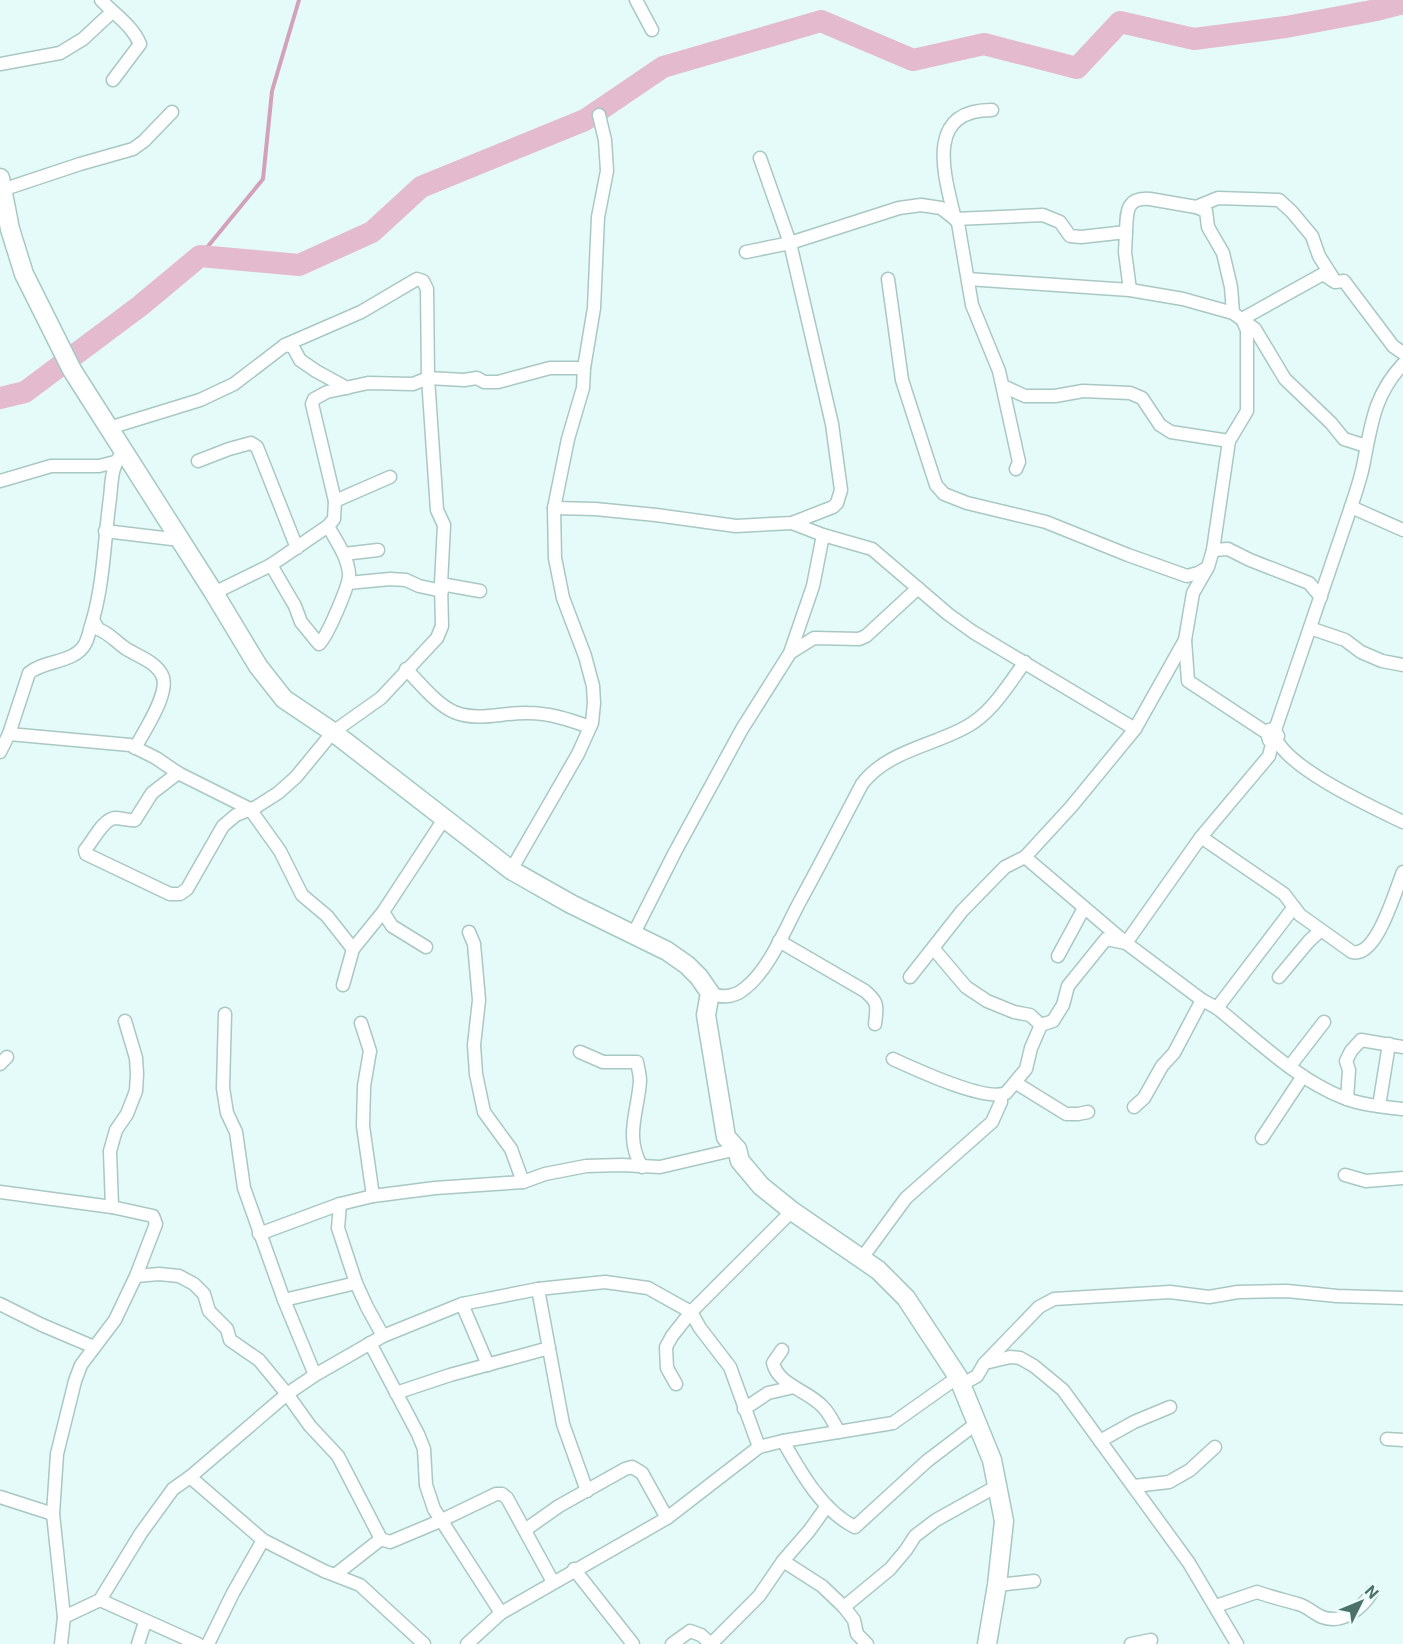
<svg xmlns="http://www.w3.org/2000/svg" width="1403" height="1644" viewBox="0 0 1403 1644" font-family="Roboto,sans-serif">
<rect width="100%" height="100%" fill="#e4fbfa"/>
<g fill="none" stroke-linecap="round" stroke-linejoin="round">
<polyline stroke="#d4a1ba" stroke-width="4" points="200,256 263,179 272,91 299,0"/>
<polyline stroke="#e3bace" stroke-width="22" points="0,398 25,392 140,306 200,256 299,265 372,232 421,187 585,120 663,67 821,21 913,60 984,44 1077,68 1120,22 1194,39 1286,27 1377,10 1403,3"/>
<defs>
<g id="street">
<path d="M101 0C115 15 132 25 140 44L113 80"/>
<polyline points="636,0 652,30"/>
<polyline points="0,64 60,53 83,39 112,12"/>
<path d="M992 110C923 110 945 177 955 219L958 223 972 305 999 371 1019 462 1016 469"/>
<polyline points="2,190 80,164 133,149 144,141 172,112"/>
<polyline points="1196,207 1218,198 1279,200 1292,212 1312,236 1319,256 1333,278"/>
<polyline points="1126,232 1125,252 1130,290"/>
<path d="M746 252 790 243 899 208 921 205 941 208 955 219 1043 215 1060 222 1070 236 1081 237 1126 232C1127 213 1125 197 1150 199L1196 207 1206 211 1208 227 1223 253 1231 287 1233 313"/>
<polyline points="888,279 902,380 936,485 944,494 967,503 1046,522 1128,555 1187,576 1198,573 1207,568"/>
<polyline points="968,279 1130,290 1183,299 1233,313 1255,329 1285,379 1331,423 1344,439 1366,446"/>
<polyline points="1242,319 1323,274 1335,282 1344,281 1393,346 1403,353"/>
<polyline points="285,345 293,347 300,360 316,371 347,388"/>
<polyline points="1003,386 1025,396 1055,396 1083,391 1130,393 1142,398 1160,425 1171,432 1229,441"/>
<path d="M109 428 200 400 234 384 285 345 361 312 417 279 423 281 427 289 428 378 437 510 444 525 441 584 442 626 437 638 381 698 333 732 296 777 278 793 256 807 236 815 223 826 187 889 180 894H170L86 854 85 850C93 841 103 819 115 818 122 818 129 821 135 820L152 793 178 773"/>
<polyline points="198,461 229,449 251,443 257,447 297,548"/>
<polyline points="0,481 51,466 99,466 115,462"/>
<polyline points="335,501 390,477"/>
<polyline points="1351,507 1403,530"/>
<polyline points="554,508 595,509 656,515 736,526 792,523 833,507 837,503 841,490 832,424 790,243 760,158"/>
<polyline points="792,523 823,535 872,549 948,614 973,632 1135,729"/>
<polyline points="105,531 180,540"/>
<polyline points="1213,550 1228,549 1250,560 1309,583 1321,597"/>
<polyline points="344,554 378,550"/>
<path d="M271 565 295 606 301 622 319 644C327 637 350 584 349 574 348 557 336 541 328 526"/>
<polyline points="348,583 390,579 406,580 419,586 442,591"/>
<polyline points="441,584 480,591"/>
<polyline points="214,593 271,565 328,526 334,519 335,501 312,404 314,399 327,392 368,383 413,384 428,378 464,380 477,378 484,382 498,382 550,368 584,368"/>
<path d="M93 620 98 629C109 633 115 641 125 648 137 656 155 661 162 675 171 692 143 733 135 748"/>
<polyline points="1310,628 1345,640 1361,652 1382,661 1403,665"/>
<polyline points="1185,640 1188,681 1267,733 1269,740 1274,740 1278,736 1274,729 1269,730 1267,733"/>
<polyline points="790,653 814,638 859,639 866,636 918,588"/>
<path d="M406 669C420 683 436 704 454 712 478 722 504 712 528 713 550 713 570 720 590 727"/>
<path d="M1275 730 1351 507C1355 495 1359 483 1362 471 1371 429 1372 397 1403 364"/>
<polyline points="9,734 130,745 156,758 178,773 250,809 280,851 302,895 327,916 353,949"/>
<path d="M1276 739C1291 770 1372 807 1403 822"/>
<path d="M0 752 9 734 29 673C44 660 75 663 85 644 88 639 89 632 91 626 104 585 104 541 110 498 112 478 111 467 124 450"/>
<path d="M1201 837 1284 894 1300 915 1352 952C1377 958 1395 891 1403 872"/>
<path d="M1025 857 1126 943 1202 1000 1217 1008C1257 1040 1296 1079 1344 1098 1362 1105 1384 1107 1403 1109"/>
<polyline points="511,870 578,754 592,723 594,703 593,686 585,656 563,598 555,558 554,508 568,439 583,388 584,368 594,308 598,217 607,171 605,140 599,115"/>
<polyline points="383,912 392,926 426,947"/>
<polyline points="469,932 474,944 479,1000 474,1045 476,1074 484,1112 511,1149 523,1182"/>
<polyline points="634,933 675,852 742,729 790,653 813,586 823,535"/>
<path d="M779 941 865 991C879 1003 877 1006 875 1024"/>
<polyline points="933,948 966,987 987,1001 1014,1012 1030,1015 1041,1025"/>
<polyline points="1058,956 1084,908"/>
<polyline points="910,977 962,911 1005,867 1025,857 1071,807 1135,729 1185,640 1193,593 1208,567 1213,550 1229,441 1247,411 1247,330 1242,319"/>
<polyline points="1279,977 1309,941 1320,931"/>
<polyline points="343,985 353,949 383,912 444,819"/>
<path d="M710 993C722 998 733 998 744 989 768 971 784 932 798 905 820 865 841 824 862 784 887 751 932 746 966 727 992 713 1008 685 1025 662"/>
<polyline points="1217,1008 1294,907"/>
<polyline points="225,1014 223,1088 227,1113 236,1132 244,1188 284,1300 315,1375"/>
<polyline points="361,1023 370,1051 364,1086 363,1126 373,1196"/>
<path d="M580 1052 603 1062H637C638 1068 640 1075 640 1081 638 1112 624 1137 642 1167"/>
<path d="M893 1059C915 1069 985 1102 1006 1093L1026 1069 1031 1048 1041 1025 1053 1021 1063 1005 1068 986 1106 939 1126 943 1201 837 1269 756 1273 740"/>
<polyline points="0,1064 7,1057"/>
<polyline points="1290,1066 1324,1022"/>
<polyline points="1016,1083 1066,1114 1078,1114 1088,1112"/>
<polyline points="1347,1099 1349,1070 1346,1061 1351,1051 1361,1040 1403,1047"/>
<polyline points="1379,1106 1389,1044"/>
<polyline points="1134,1107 1144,1098 1162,1066 1174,1053 1202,1000"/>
<polyline points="1262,1138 1303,1076"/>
<polyline points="1345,1175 1366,1181 1403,1178"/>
<polyline points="0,1192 112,1207 153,1216 156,1224 136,1276 115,1320 81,1365 75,1381 57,1454 53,1514 64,1617 61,1644"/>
<polyline points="340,1204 338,1228 356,1283 367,1307 383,1336"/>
<polyline points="112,1207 110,1151 116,1130 127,1114 136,1091 137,1074 136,1058 125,1021"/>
<polyline points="259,1234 340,1204 373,1196 435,1188 523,1182 545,1174 586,1166 622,1165 660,1167 737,1149"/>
<polyline points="862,1258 906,1198 992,1122 1001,1102 1001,1096"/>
<polyline points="136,1276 159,1274 179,1276 194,1284 204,1294 209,1311 227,1329 230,1340 259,1360 287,1394 310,1426 338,1456 381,1539 390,1542 440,1521 496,1494 502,1494 507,1498 553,1582"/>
<polyline points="538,1289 563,1424 587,1491"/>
<polyline points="284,1300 356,1283"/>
<polyline points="0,1304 42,1325 94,1347"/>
<polyline points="462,1304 488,1365"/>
<polyline points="370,1343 418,1434 424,1449 426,1485 434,1509 501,1613"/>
<path d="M782 1350 773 1363C778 1385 809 1391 823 1407 830 1414 834 1424 839 1432"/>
<polyline points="985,1363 1010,1357 1020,1358 1034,1366 1063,1390 1189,1563 1237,1644"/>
<polyline points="676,1384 667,1368 666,1347 672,1336 691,1312 792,1211"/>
<polyline points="961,1385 977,1376 984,1364 1039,1307 1054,1299 1170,1292 1209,1297 1238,1292 1287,1291 1337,1296 1403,1298"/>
<polyline points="396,1393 450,1375 549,1348"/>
<polyline points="744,1409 768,1393 794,1387"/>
<polyline points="1387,1439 1403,1440"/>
<path d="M783 1441C800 1471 822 1511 855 1527L927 1461 977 1423"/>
<polyline points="1100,1441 1134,1422 1170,1407"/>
<polyline points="190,1477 263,1540 324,1571 360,1585 424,1644"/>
<polyline points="1134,1486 1169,1482 1190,1470 1215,1447"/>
<polyline points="0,1497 53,1514"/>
<polyline points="525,1530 559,1506 625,1469 632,1467 642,1473 667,1518"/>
<polyline points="783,1561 822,1586 844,1607 854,1620 857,1634 867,1644"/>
<polyline points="574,1569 633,1644"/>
<polyline points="335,1575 381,1539"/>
<polyline points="997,1585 1034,1581"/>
<polyline points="100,1600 198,1644"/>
<path d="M1216 1606 1257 1592C1271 1597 1284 1600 1298 1604 1307 1606 1314 1614 1322 1617 1343 1625 1363 1607 1372 1592"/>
<polyline points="844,1607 890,1569 906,1550 915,1536 936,1520 997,1486"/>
<polyline points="64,1617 100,1600 141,1533 173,1489 190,1477 287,1394 315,1375 383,1336 462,1304 538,1289 605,1282 648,1288 691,1312 700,1328 730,1367 759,1447"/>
<polyline points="138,1644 145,1622"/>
<polyline points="208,1644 233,1593 263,1540"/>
<polyline points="467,1644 501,1613 667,1518 759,1447 783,1441 893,1423 958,1377"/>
<polyline points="672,1644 690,1631 701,1635 711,1644"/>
<polyline points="711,1644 759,1596 783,1561 809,1531 827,1506"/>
<polyline points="1131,1644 1151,1640"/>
</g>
<polyline id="secondary" points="0,178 10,229 24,274 72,370 214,593 258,666 284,699 333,732 511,870 571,904 667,951 687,965 699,977 710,993 706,1015 726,1137 737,1149 740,1161 761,1186 792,1211 878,1270 906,1298 958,1377 992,1460 1004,1521 997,1585 987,1644"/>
</defs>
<use href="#street" stroke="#a9c8c2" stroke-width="15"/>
<use href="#secondary" stroke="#a5c9c1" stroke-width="21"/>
<use href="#street" stroke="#fff" stroke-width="12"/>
<use href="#secondary" stroke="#fff" stroke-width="18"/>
</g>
<g transform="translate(1361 1602) rotate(47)" stroke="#eafefd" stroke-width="4.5" paint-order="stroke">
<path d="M0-4.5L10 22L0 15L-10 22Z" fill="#4c7166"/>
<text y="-9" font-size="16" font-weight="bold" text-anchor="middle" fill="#4c7166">N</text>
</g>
</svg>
